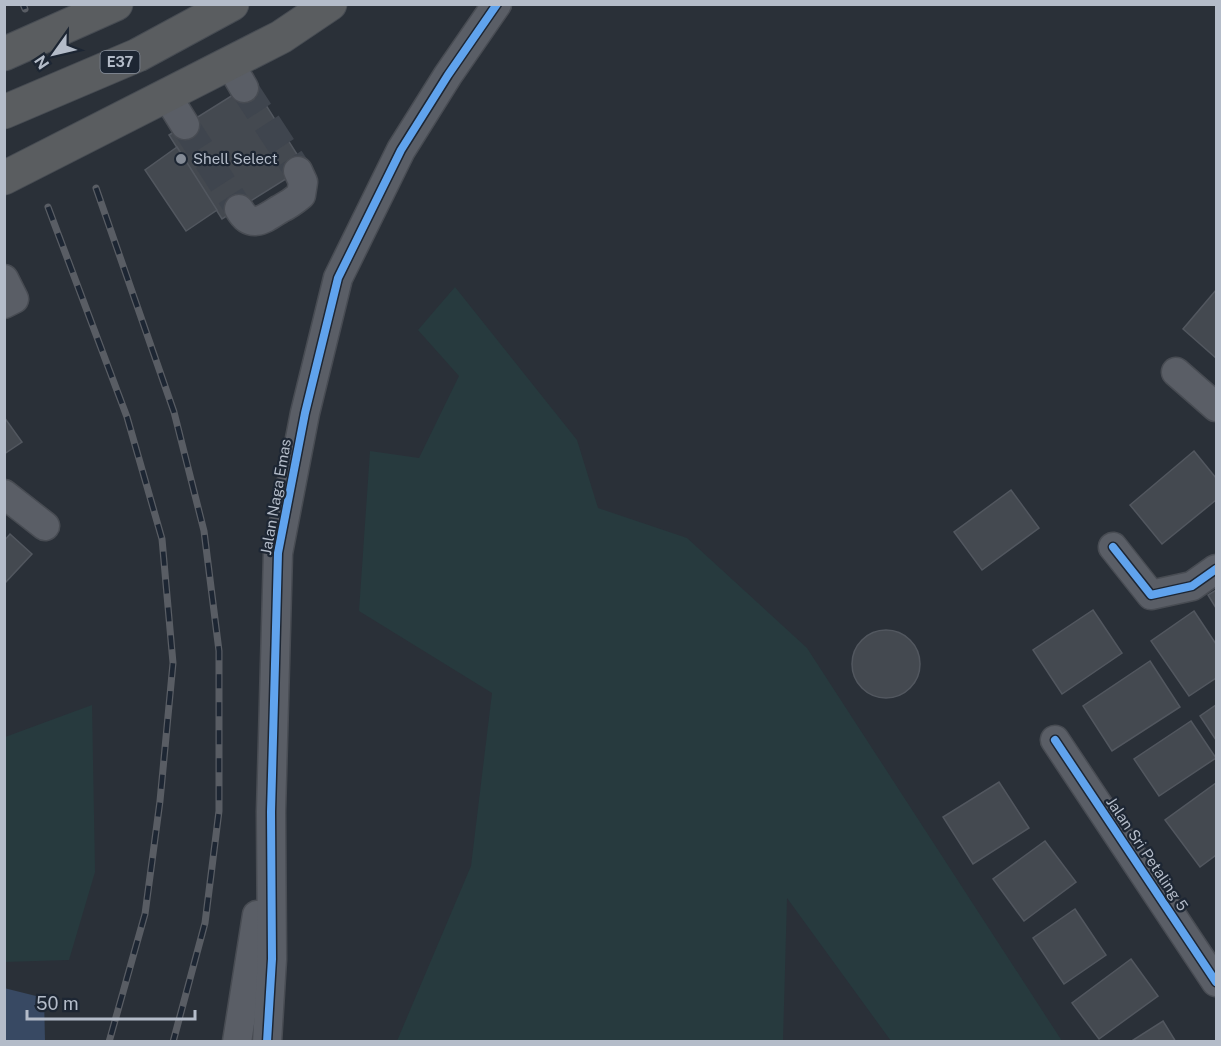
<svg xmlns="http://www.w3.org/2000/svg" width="1221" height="1046" viewBox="0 0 1221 1046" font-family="'Public Sans',sans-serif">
<rect width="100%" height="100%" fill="#2a3038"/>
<g fill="#273a3e">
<polygon points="455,287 577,440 598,508 687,538 807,648 1062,1041 891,1041 787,898 783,1041 397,1041 471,866 492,693 359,611 370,451 419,458 459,376 418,330"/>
<polygon points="92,705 95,872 69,960 5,962 5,737"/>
</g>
<polygon fill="#384963" points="4,988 44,998 45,1041 5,1041"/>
<g fill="#444950" stroke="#52575f" stroke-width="1.5">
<polygon points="252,83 305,167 222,219 169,135"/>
<polygon points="177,147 217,210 186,231 145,170"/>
<polygon points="1216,290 1216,358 1183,329"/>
<polygon points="4,417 22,442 4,454"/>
<polygon points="1194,451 1216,478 1216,500 1162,544 1130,505"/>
<polygon points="1011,490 1039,528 982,570 954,532"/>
<polygon points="10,534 32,554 4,584 4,541"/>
<polygon points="1216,590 1216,608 1208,595"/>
<polygon points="1093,610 1122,653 1062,694 1033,650"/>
<polygon points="1194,611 1216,644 1216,678 1189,696 1151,641"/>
<circle cx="886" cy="664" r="34"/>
<polygon points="1150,661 1180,707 1112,751 1083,706"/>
<polygon points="1216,705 1216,740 1200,716"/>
<polygon points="1191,721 1216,758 1159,796 1134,759"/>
<polygon points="999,782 1029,828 973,864 943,817"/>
<polygon points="1216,783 1216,855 1200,867 1165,820"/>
<polygon points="1045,841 1076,882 1024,921 993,879"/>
<polygon points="1075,909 1106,955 1064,984 1033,938"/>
<polygon points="1131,959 1158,996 1099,1039 1072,1003"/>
<polygon points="1163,1021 1176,1042 1130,1042"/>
</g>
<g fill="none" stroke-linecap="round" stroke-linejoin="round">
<g stroke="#3f454e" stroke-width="28" stroke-dasharray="28 14" stroke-linecap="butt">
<polyline points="244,88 298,171"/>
<polyline points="185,125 239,209"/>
</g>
<defs>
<g id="minor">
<polyline points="230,64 244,88"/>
<polyline points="167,96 185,125"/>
<path d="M239 209C251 230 264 219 280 209 288 205 295 200 301 195L303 182 298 171"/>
<polyline points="4,279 14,299 4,304"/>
<polyline points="1176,372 1216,407"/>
<polyline points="4,494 45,526"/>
<polyline points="1113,547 1151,595 1192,586 1216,569"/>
<polyline points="1055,740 1216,982"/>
<polyline points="237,1042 257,915"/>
<polyline points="267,1042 272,959 271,812 278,553 305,413 338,278 401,150 448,75 497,4"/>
</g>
<g id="highway">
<polyline points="4,54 116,4"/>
<polyline points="4,112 138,55 232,4"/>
<polyline points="4,178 281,37 330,4"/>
</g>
</defs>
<use href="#minor" stroke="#484c53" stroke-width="31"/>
<use href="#highway" stroke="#474c53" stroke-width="35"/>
<use href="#minor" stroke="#5a5e66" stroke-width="28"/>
<use href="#highway" stroke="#5a5d60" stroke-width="33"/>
<defs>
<g id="rail">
<polyline points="23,4 25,9"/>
<polyline points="96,188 174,412 204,531 219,651 219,811 205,923 173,1042"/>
<polyline points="48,207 127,417 162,539 173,663 160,801 145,914 109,1042"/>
</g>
</defs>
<use href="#rail" stroke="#595d64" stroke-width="7"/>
<use href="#rail" stroke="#1d2633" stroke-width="4.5" stroke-dasharray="14" stroke-linecap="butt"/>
<defs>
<g id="cycleway">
<polyline points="1113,547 1151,595 1192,586 1216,569"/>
<polyline points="1055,740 1216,982"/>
<polyline points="267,1042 272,959 271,812 278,553 305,413 338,278 401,150 448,75 497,4"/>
</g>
</defs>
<use href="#cycleway" stroke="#1d2633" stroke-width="11"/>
<use href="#cycleway" stroke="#60a3ed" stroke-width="8"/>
</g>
<circle fill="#848b96" stroke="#1d2633" stroke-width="2" cx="181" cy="159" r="6"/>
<g text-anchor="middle" stroke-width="4.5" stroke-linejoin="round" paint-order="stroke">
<rect fill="#1d2633" stroke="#878f9c" stroke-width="1.5" x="100.5" y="51" width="39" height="22" rx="4.5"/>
<g font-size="14" font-weight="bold" fill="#b4bcc9">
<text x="120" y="67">E37</text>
</g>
<g font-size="15" fill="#b4bcc9" stroke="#1d2633" text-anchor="start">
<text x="193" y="164">Shell Select</text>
</g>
<g font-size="15" fill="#b4bcc9" stroke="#1d2633">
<text transform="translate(276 497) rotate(-80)" y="5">Jalan Naga Emas</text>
<text transform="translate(1147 854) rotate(56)" y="5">Jalan Sri Petaling 5</text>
</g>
</g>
<rect width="1221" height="1046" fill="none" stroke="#b4bcc9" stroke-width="12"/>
<g transform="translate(54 54) rotate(236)" stroke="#1d2633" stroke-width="4.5" paint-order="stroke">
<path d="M0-4.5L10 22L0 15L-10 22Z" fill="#b4bcc9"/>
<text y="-9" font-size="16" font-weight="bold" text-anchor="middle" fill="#b4bcc9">N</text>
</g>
<path d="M27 1010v9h168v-9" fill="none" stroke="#b4bcc9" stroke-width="3"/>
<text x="36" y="1010" font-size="18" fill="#b4bcc9" stroke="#1d2633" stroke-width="4.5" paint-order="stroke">50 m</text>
</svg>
